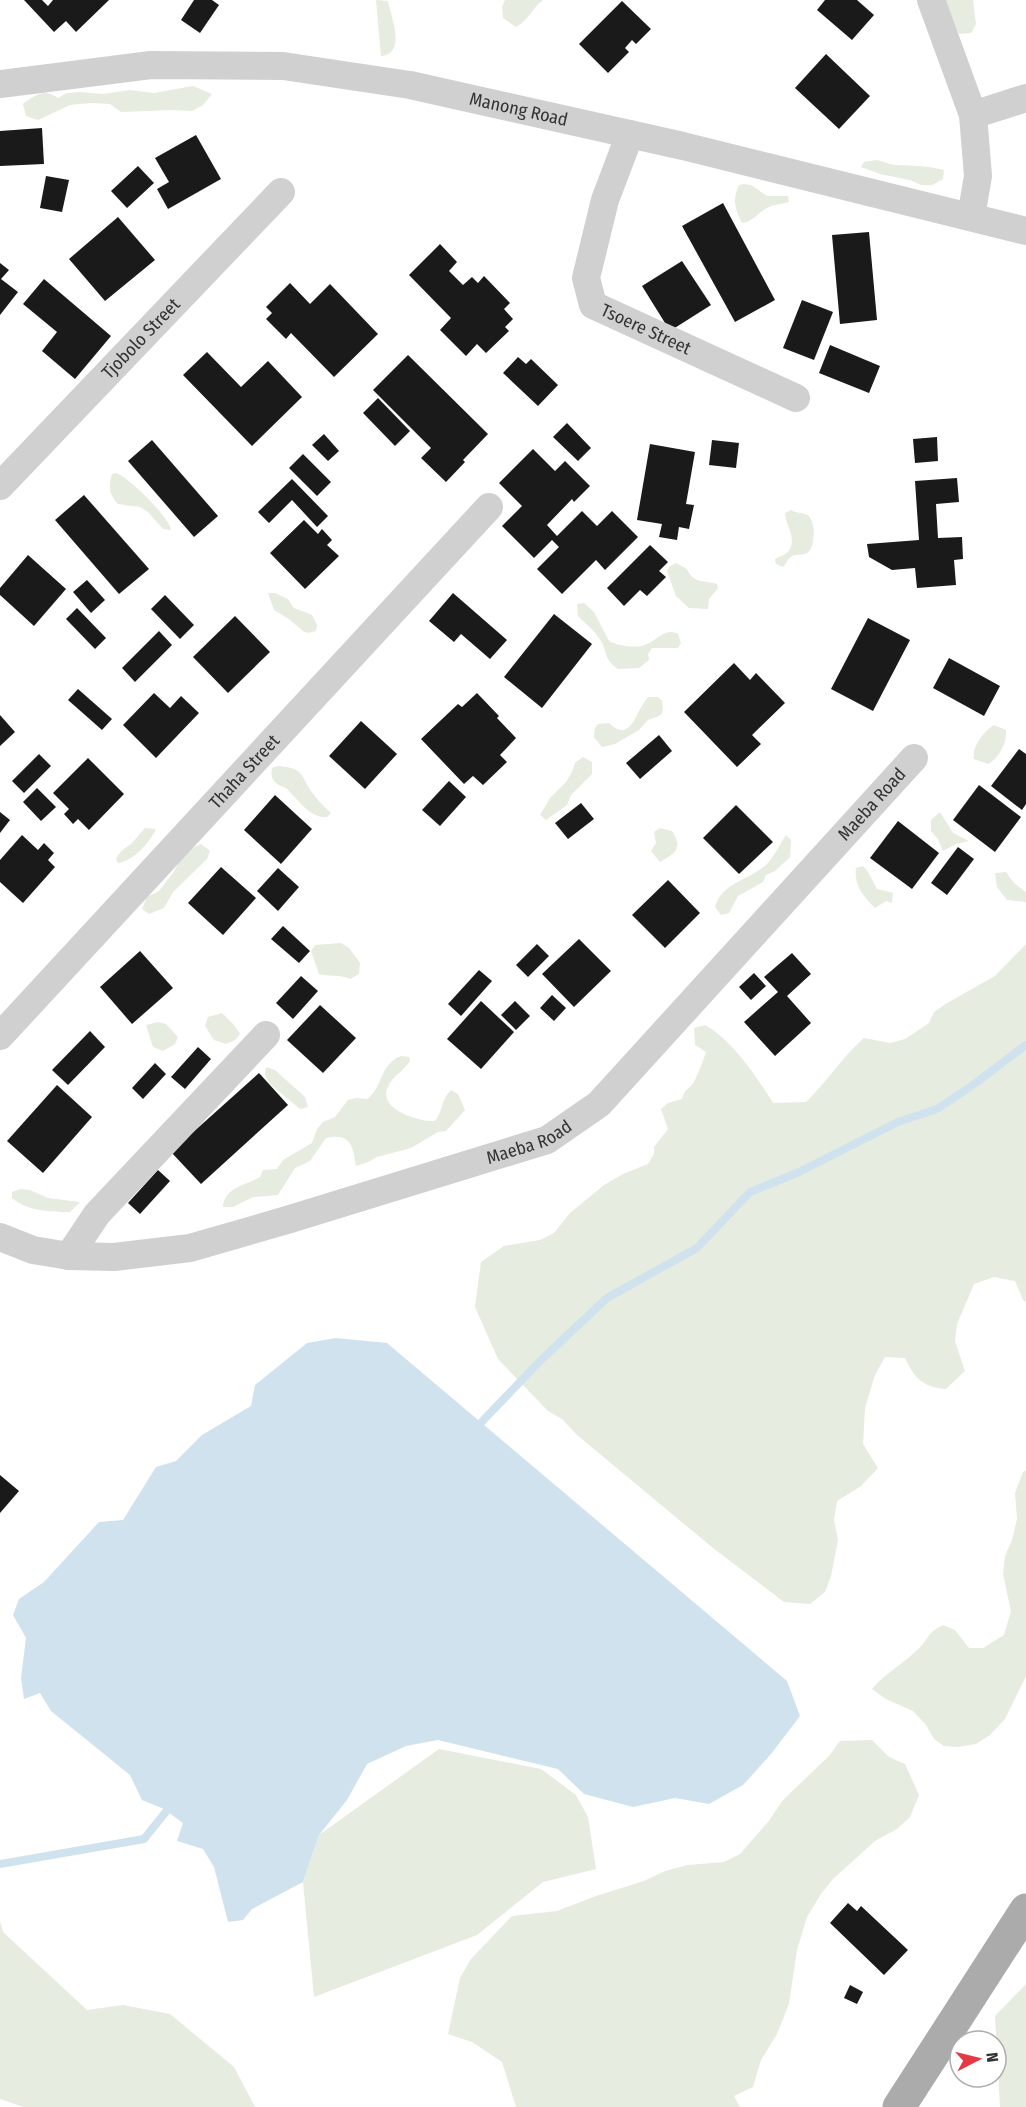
<svg xmlns="http://www.w3.org/2000/svg" width="1026" height="2107" viewBox="0 0 1026 2107" font-family="'Fira Sans Condensed',sans-serif">
<rect width="100%" height="100%" fill="#fff"/>
<g fill="#e6ecdf">
<path d="M376 0 388 1C391 17 407 54 381 56Z"/>
<path d="M505 0H543C531 9 530 19 516 27L503 18 502 7Z"/>
<polygon points="945,0 973,0 976,24 971,33 959,34 953,24"/>
<path d="M193 86 212 94 203 105 192 111 171 110 121 112 110 104 90 103 70 105 38 120 26 116 23 104C36 95 44 88 58 98L67 93 81 92 102 94 130 90 154 93Z"/>
<path d="M876 160C882 161 888 164 895 165 912 166 925 165 944 170L943 179 932 185H921L910 180 880 174 861 167 864 162Z"/>
<path d="M744 184 751 185 767 196H788L789 202C783 204 775 204 769 207 759 211 753 222 742 223 735 209 732 200 739 185Z"/>
<path d="M116 473C129 477 170 518 171 530L163 529 148 512 140 507 118 504C109 494 108 487 112 474Z"/>
<path d="M791 510C797 514 804 512 809 516 815 523 815 542 810 550 806 557 798 553 792 556 787 559 787 563 783 567L776 564 775 559C779 556 784 556 788 552 798 540 786 526 785 513Z"/>
<path d="M676 563 687 569C693 584 704 580 717 584L718 588 709 599 708 609 689 608 676 596 667 571 669 567Z"/>
<polygon points="268,593 275,593 288,599 294,608 312,615 317,625 316,631 308,633 303,631 289,619 274,610"/>
<path d="M584 603 594 612 609 641C619 646 637 649 647 644 658 640 665 627 678 634L681 643 678 648H652L648 654 649 660 639 668 618 669C604 659 608 654 601 641 595 631 586 624 578 616L577 604Z"/>
<path d="M649 697H658L662 701 663 710 661 715 648 720 639 730 615 744 602 747 594 737 595 728 598 724 609 723C633 746 636 706 649 697Z"/>
<path d="M994 725 1006 730C1007 743 999 758 988 764L974 759C971 748 984 731 994 725Z"/>
<polygon points="583,757 592,762 592,774 571,795 567,805 546,820 540,815 550,798 565,783 571,774 575,763"/>
<path d="M278 766C306 768 300 777 314 795 318 801 325 807 331 813L327 817C310 819 298 799 287 789 284 786 278 786 275 782 271 778 271 774 272 768Z"/>
<polygon points="940,812 953,833 969,841 956,844 943,851 938,839 931,831 931,820"/>
<path d="M145 828 156 829C149 843 134 861 118 863L116 859C120 851 124 849 131 844 136 839 140 833 145 828Z"/>
<path d="M660 828 672 831C683 848 676 853 660 862L651 851 656 843 654 832Z"/>
<path d="M786 835 791 840 790 857 775 871 766 875 763 882 738 896 729 913 721 915 715 907C722 882 751 880 768 863 775 855 780 844 786 835Z"/>
<polygon points="201,844 210,851 207,859 173,892 164,908 149,914 142,909 147,897 159,891 173,873 185,852"/>
<path d="M863 866 868 872 877 889 893 893 892 903 886 901 875 908C863 896 854 885 856 868Z"/>
<polygon points="1006,872 1014,883 1026,892 1026,902 1007,900 997,887 995,873"/>
<path d="M341 943 349 948 360 963 359 974 350 979C340 974 329 977 319 974L311 951 315 945Z"/>
<path d="M1026 944V1302L1023 1300 1015 1281 994 1277 974 1284 957 1324 955 1341 965 1371 946 1389C923 1387 915 1379 905 1358L885 1357 875 1375 865 1408 863 1444 878 1468 861 1486 837 1501 834 1520 838 1540 831 1576 825 1592 810 1604 784 1602 713 1548 577 1435 562 1419 548 1411 498 1359 475 1307 481 1262 504 1246 540 1240 554 1233 570 1213 604 1185 623 1174 648 1164 654 1154V1147L668 1129 661 1109 668 1103 682 1099C685 1087 691 1089 695 1080 699 1071 703 1062 706 1052L695 1045 694 1028 705 1025C732 1040 757 1077 773 1103L806 1102C827 1082 842 1057 864 1038L890 1043 905 1039 929 1023 934 1012 947 1003 995 976Z"/>
<polygon points="222,1013 234,1025 240,1034 235,1040 226,1044 214,1040 205,1026 208,1017"/>
<polygon points="158,1022 166,1024 178,1037 175,1044 163,1051 153,1047 146,1025"/>
<path d="M401 1056 409 1057 410 1061C404 1071 392 1076 388 1087 377 1109 419 1122 435 1121 443 1111 441 1100 451 1090L458 1094 465 1110 446 1131 438 1132 411 1148 377 1157 368 1162 356 1166C353 1145 350 1133 326 1138L310 1161 295 1168 278 1195 253 1197 233 1207H223C224 1187 247 1185 260 1177L263 1170 277 1169 283 1160 312 1143 317 1129 323 1122 335 1117 348 1100 356 1098 367 1099C383 1088 380 1063 401 1056Z"/>
<polygon points="266,1067 275,1070 305,1097 308,1107 300,1109 269,1083 265,1074"/>
<path d="M21 1189 30 1190 48 1198 80 1202 70 1212C51 1212 27 1211 12 1198V1192Z"/>
<path d="M1026 1470V1676L1005 1719 990 1735 976 1744 958 1747 944 1746 934 1739 926 1725 913 1711 886 1699 872 1689C885 1673 902 1665 916 1651 929 1640 926 1633 943 1625L955 1630 969 1648H983L1004 1635 1011 1611 1003 1574 1005 1556 1012 1540 1017 1519 1015 1493 1023 1472Z"/>
<polygon points="872,1740 889,1757 905,1764 919,1795 910,1817 897,1829 875,1841 833,1879 821,1894 807,1917 797,1950 789,2004 777,2034 761,2060 753,2087 734,2096 740,2107 516,2107 502,2062 472,2042 448,2034 460,1978 471,1959 512,1916 557,1911 596,1896 644,1881 665,1871 688,1865 724,1862 740,1854 768,1822 783,1800 829,1756 840,1741"/>
<polygon points="439,1749 541,1769 576,1795 588,1817 596,1869 543,1882 477,1935 314,1997 303,1882 319,1835"/>
<polygon points="0,1921 3,1932 87,2010 123,2005 170,2014 234,2067 255,2107 23,2107 0,2099"/>
<polygon points="1026,1984 1026,2107 1000,2107 995,2016"/>
</g>
<polygon fill="#cfe2ee" points="336,1338 387,1343 787,1681 800,1716 771,1754 743,1785 709,1804 675,1798 633,1807 584,1794 558,1769 438,1740 406,1746 367,1764 347,1800 319,1835 303,1882 252,1909 243,1920 228,1922 214,1867 203,1849 177,1841 183,1823 164,1809 142,1800 130,1775 51,1711 40,1693 24,1699 21,1678 26,1638 13,1615 19,1599 44,1582 99,1522 123,1520 156,1467 176,1461 202,1435 251,1406 255,1385 307,1343"/>
<g fill="none" stroke-linecap="round" stroke-linejoin="round">
<g stroke="#cfe2ee" stroke-width="8">
<polyline points="473,1431 541,1360 607,1298 697,1248 750,1192 797,1173 898,1122 937,1109 973,1085 1026,1045"/>
<polyline points="0,1864 144,1839 173,1803"/>
</g>
</g>
<g fill="#1a1a1a">
<polygon points="24,0 42,0 48,6 53,0 109,0 76,32 66,21 54,32"/>
<polygon points="194,0 212,0 219,5 200,33 181,20"/>
<polygon points="825,0 857,0 874,15 852,40 817,10"/>
<polygon points="622,1 651,29 636,44 632,40 625,48 629,52 608,73 579,44"/>
<polygon points="826,54 870,96 839,129 795,88"/>
<polygon points="42,128 44,164 0,166 0,131"/>
<polygon points="196,135 221,179 168,209 157,189 169,182 155,158"/>
<polygon points="138,166 154,183 127,208 111,191"/>
<polygon points="46,176 69,180 62,212 40,208"/>
<polygon points="723,203 775,300 735,322 682,226"/>
<polygon points="118,217 155,260 105,301 69,259"/>
<polygon points="869,232 877,320 840,324 832,235"/>
<polygon points="440,244 457,262 449,271 463,285 472,277 478,283 484,276 510,303 504,309 513,319 505,327 509,331 486,353 477,344 466,356 440,330 451,318 409,275"/>
<polygon points="682,261 711,305 670,331 642,286"/>
<polygon points="0,263 9,270 1,279 18,292 0,315"/>
<polygon points="44,279 111,336 75,379 42,351 57,332 23,304"/>
<polygon points="290,283 310,304 330,284 378,334 334,377 291,333 286,339 266,319 272,313 266,307"/>
<polygon points="802,300 833,312 814,360 783,348"/>
<polygon points="830,345 880,366 869,393 819,373"/>
<polygon points="207,352 241,387 268,361 302,397 252,446 183,375"/>
<polygon points="408,355 488,434 463,460 465,462 446,482 421,458 431,448 373,390"/>
<polygon points="518,357 526,364 531,359 558,385 538,406 503,373"/>
<polygon points="378,398 410,431 395,446 363,413"/>
<polygon points="567,423 591,448 578,461 553,437"/>
<polygon points="324,434 339,451 328,461 312,445"/>
<polygon points="937,437 938,461 915,463 913,439"/>
<polygon points="152,440 218,516 194,537 128,461"/>
<polygon points="712,440 739,443 736,468 709,465"/>
<polygon points="650,444 695,452 686,504 694,505 689,529 679,527 677,540 659,537 662,524 637,520"/>
<polygon points="533,449 555,471 565,461 590,486 574,502 572,499 547,525 557,536 582,511 597,526 612,511 638,537 605,570 596,560 562,594 537,569 559,547 552,540 534,558 502,526 522,506 499,483"/>
<polygon points="303,454 331,482 317,496 289,468"/>
<polygon points="957,478 959,502 936,504 938,538 962,537 963,559 954,560 956,585 917,588 915,568 892,570 869,557 867,544 919,540 915,481"/>
<polygon points="292,479 328,516 317,527 292,500 269,523 258,512"/>
<polygon points="84,495 149,569 119,594 55,520"/>
<polygon points="304,520 318,534 322,529 332,540 327,545 339,556 305,589 270,553"/>
<polygon points="650,545 668,562 659,571 666,577 647,596 640,590 624,606 607,588"/>
<polygon points="28,555 66,589 34,626 0,595 0,588"/>
<polygon points="87,580 105,600 91,613 73,592"/>
<polygon points="453,593 507,640 490,659 461,634 454,642 429,621"/>
<polygon points="165,595 194,625 180,639 151,609"/>
<polygon points="77,608 106,638 95,649 66,619"/>
<polygon points="554,614 592,644 542,708 504,677"/>
<polygon points="235,616 270,652 228,693 193,657"/>
<polygon points="868,618 910,640 873,711 831,689"/>
<polygon points="159,631 172,645 135,682 122,668"/>
<polygon points="949,658 1000,686 984,716 933,688"/>
<polygon points="734,663 750,680 756,673 785,703 752,735 761,744 737,767 684,712"/>
<polygon points="78,689 112,719 102,730 68,700"/>
<polygon points="154,693 170,708 181,696 199,713 156,758 123,725"/>
<polygon points="477,693 499,716 497,718 516,738 500,755 507,762 483,785 473,776 464,784 421,739 458,704 462,707"/>
<polygon points="0,715 15,732 0,746"/>
<polygon points="361,721 397,754 365,789 329,756"/>
<polygon points="659,735 672,751 640,779 626,763"/>
<polygon points="1019,749 1026,754 1026,804 1022,810 991,786"/>
<polygon points="39,754 51,766 24,793 12,781"/>
<polygon points="88,758 124,794 89,830 78,819 73,824 64,814 69,809 53,793"/>
<polygon points="449,781 466,797 440,826 422,810"/>
<polygon points="979,785 1021,817 995,852 953,820"/>
<polygon points="37,788 56,807 41,821 23,802"/>
<polygon points="275,795 312,829 281,864 244,830"/>
<polygon points="581,803 594,819 568,839 555,823"/>
<polygon points="736,805 773,842 739,874 703,838"/>
<polygon points="0,812 10,820 0,833"/>
<polygon points="898,821 939,853 912,889 870,858"/>
<polygon points="22,835 38,850 44,843 54,853 48,860 55,867 23,903 0,882 0,860"/>
<polygon points="958,847 974,859 947,895 931,883"/>
<polygon points="221,867 256,898 223,935 188,903"/>
<polygon points="278,868 299,887 278,911 257,891"/>
<polygon points="668,880 700,913 665,948 632,915"/>
<polygon points="283,926 310,951 299,963 271,939"/>
<polygon points="579,939 611,971 574,1007 542,974"/>
<polygon points="537,944 549,956 528,977 516,965"/>
<polygon points="140,951 173,988 132,1024 100,987"/>
<polygon points="792,953 811,974 787,996 811,1023 775,1056 744,1022 778,992 764,977"/>
<polygon points="479,970 492,981 461,1016 448,1004"/>
<polygon points="754,973 766,986 751,1000 739,987"/>
<polygon points="301,976 318,991 293,1019 276,1003"/>
<polygon points="552,995 566,1008 554,1021 540,1008"/>
<polygon points="481,1001 514,1032 481,1069 447,1039"/>
<polygon points="515,1001 530,1016 516,1030 501,1015"/>
<polygon points="320,1005 356,1038 323,1073 287,1040"/>
<polygon points="90,1031 105,1047 68,1085 52,1070"/>
<polygon points="198,1047 211,1059 185,1089 171,1077"/>
<polygon points="155,1063 166,1074 143,1099 132,1088"/>
<polygon points="259,1073 288,1105 201,1184 171,1152"/>
<polygon points="57,1085 92,1117 43,1173 7,1141"/>
<polygon points="158,1170 170,1181 140,1214 128,1203"/>
<polygon points="0,1475 19,1491 0,1513"/>
<polygon points="848,1903 857,1911 861,1906 908,1950 884,1975 830,1923"/>
<polygon points="850,1985 863,1992 857,2004 844,1998"/>
</g>
<g fill="none" stroke-linecap="round" stroke-linejoin="round">
<g stroke="#d0d0d0" stroke-width="28">
<polyline points="931,0 973,115"/>
<path id="s1" d="M0 84 151 65 283 66 410 85 683 146 1026 231"/>
<path id="s2" d="M630 134 605 200 586 278 593 305 796 398"/>
<polyline points="971,217 978,176 973,115 1026,98"/>
<path id="s3" d="M0 486 281 192"/>
<path id="s4" d="M0 1036 489 507"/>
<path id="s5" d="M0 1237 33 1250 69 1256 114 1257 190 1248 287 1220 547 1140 599 1104 914 758"/>
<polyline points="69,1256 97,1214 266,1035"/>
</g>
<polyline stroke="#ababab" stroke-width="33" points="899,2107 1026,1910"/>
</g>
<g text-anchor="middle" stroke-width="6" stroke-linejoin="round" paint-order="stroke">
<g font-size="18" fill="#333" stroke="#fff">
<text dy="6" stroke="none"><textPath href="#s1" startOffset="524">Manong Road</textPath></text>
<text dy="6" stroke="none"><textPath href="#s2" startOffset="237">Tsoere Street</textPath></text>
<text dy="6" stroke="none"><textPath href="#s3" startOffset="204">Tjobolo Street</textPath></text>
<text dy="6" stroke="none"><textPath href="#s4" startOffset="360">Thaha Street</textPath></text>
<text dy="6" stroke="none"><textPath href="#s5" startOffset="1035">Maeba Road</textPath></text>
<text dy="6" stroke="none"><textPath href="#s5" startOffset="549">Maeba Road</textPath></text>
</g>
</g>
<g transform="translate(978 2059) rotate(83)"><circle r="28" fill="#ffffff" stroke="#adadad" stroke-width="1.5"/>
<path d="M0-4.5L10 22L0 15L-10 22Z" fill="#e63946"/>
<text y="-9" font-size="16" font-weight="bold" text-anchor="middle" fill="#333333">N</text>
</g>
</svg>
